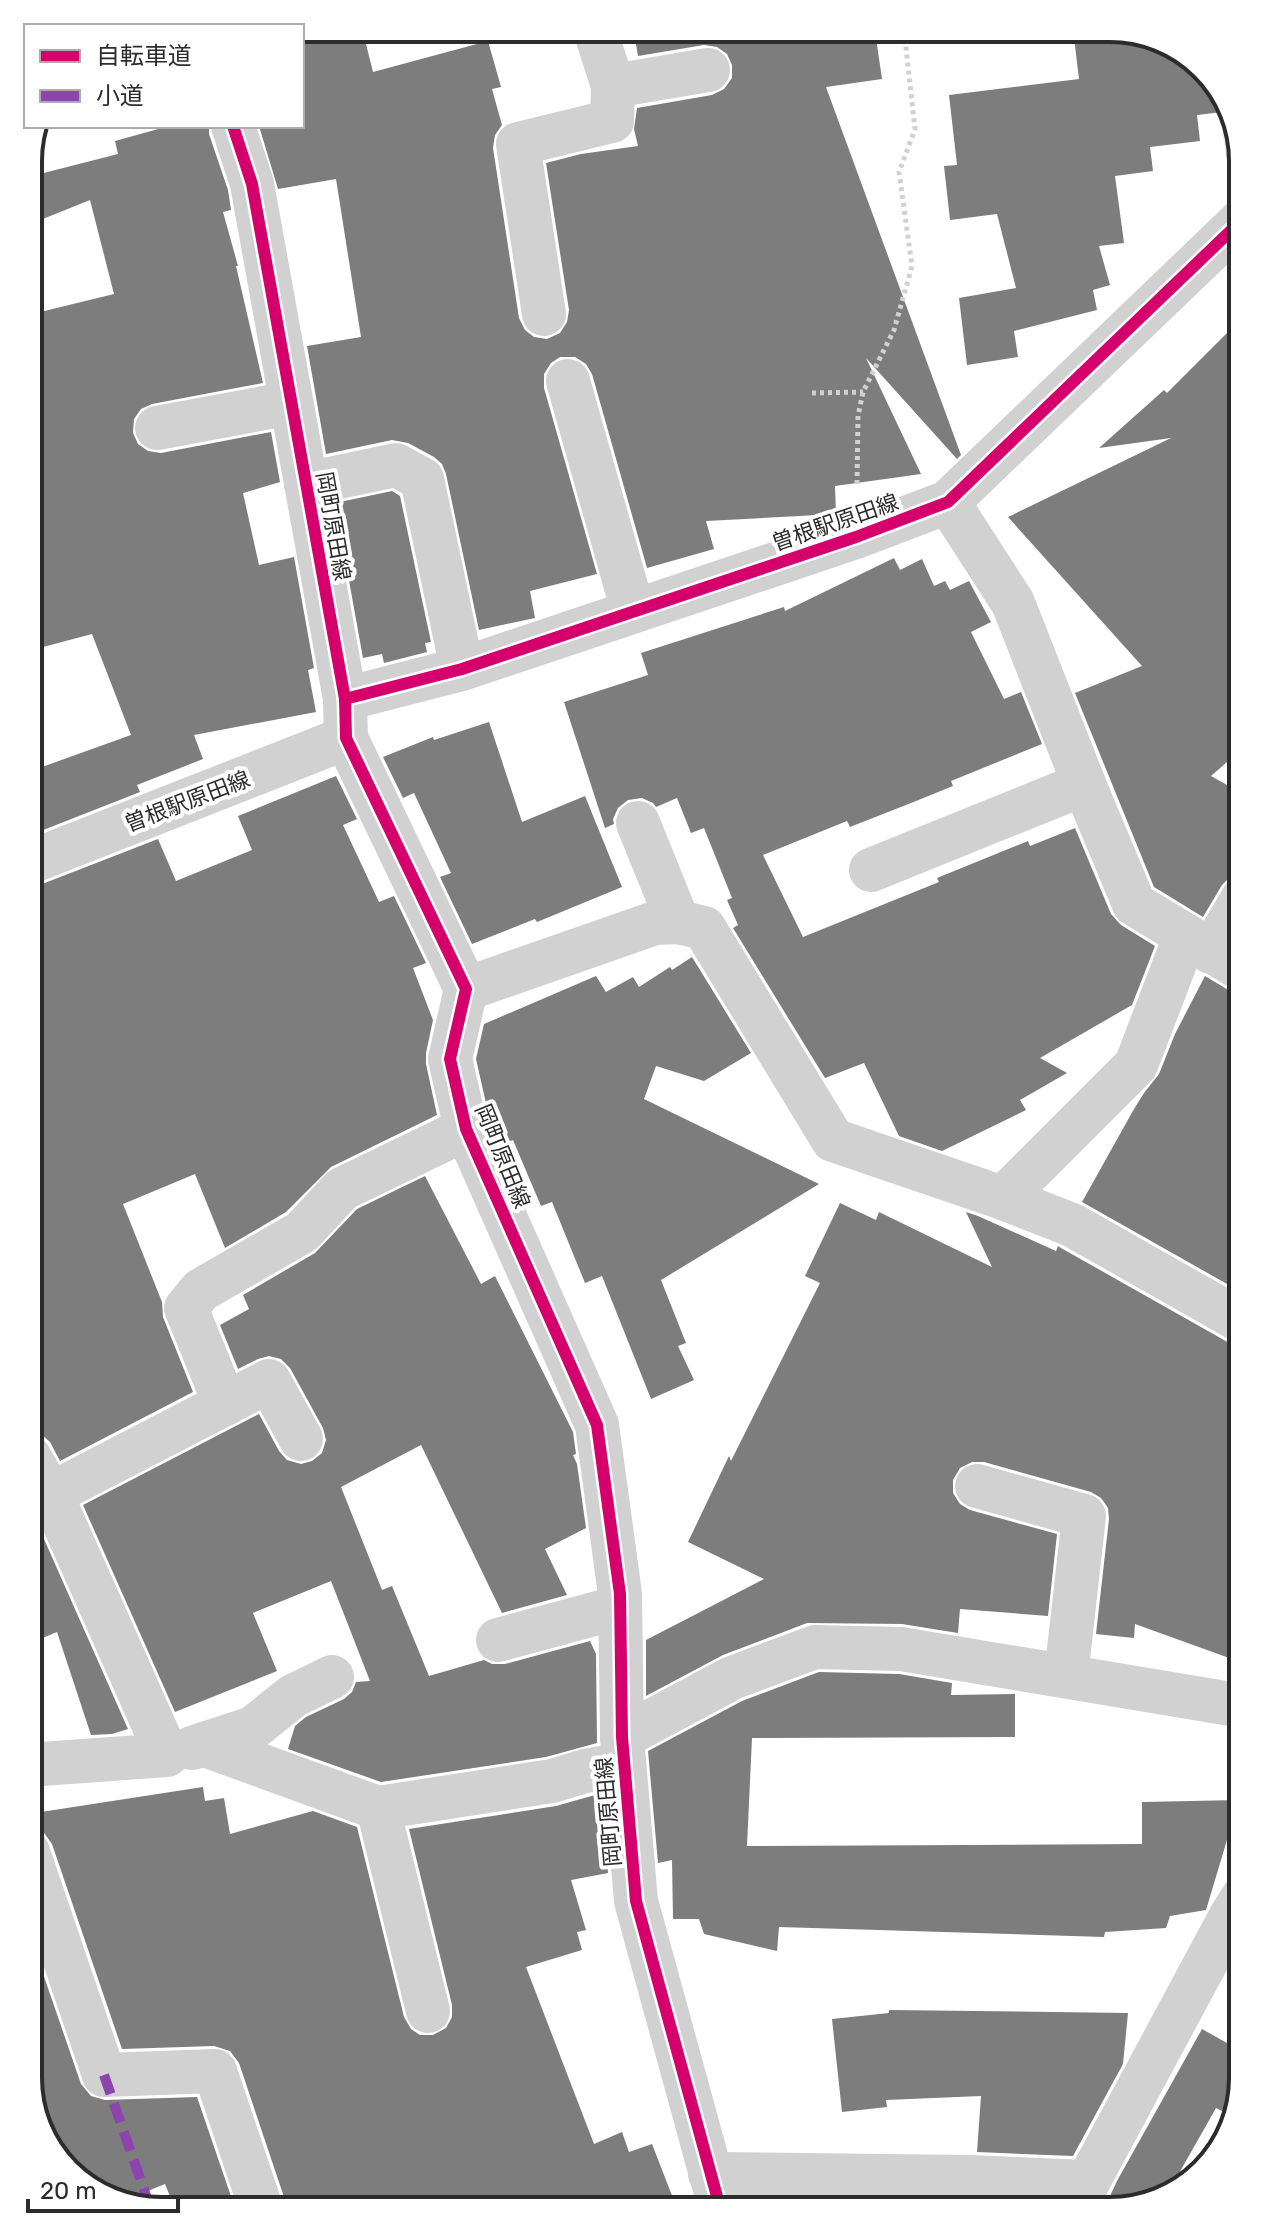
<svg xmlns="http://www.w3.org/2000/svg" width="1271" height="2239" viewBox="0 0 1271 2239" font-family="Rubik,'Noto Sans JP',sans-serif">
<defs>
<pattern id="park-dots" width="8" height="8" patternUnits="userSpaceOnUse" patternTransform="scale(2)"><rect width="8" height="8" fill="#f0f3eb"/><path d="M2 2h.1M6 6h.1" fill="none" stroke="#ced0ca" stroke-width="1.8" stroke-linecap="round"/></pattern>
</defs>
<rect width="100%" height="100%" fill="#fff"/>
<polygon fill="url(#park-dots)" points="1236,132 1243,161 1243,181 1232,184 1222,134"/>
<g fill="#7d7d7d">
<polygon points="1119,28 1184,51 1230,102 1231,111 1197,115 1200,141 1150,147 1153,171 1115,176 1124,243 1099,246 1110,285 1093,290 1097,310 1014,331 1018,357 967,365 959,298 1016,288 997,214 950,220 944,166 957,165 949,95 1079,79 1073,29"/>
<polygon points="875,31 882,79 826,87 961,455 957,459 866,358 921,474 835,486 836,514 706,521 714,549 647,568 592,374 586,364 575,357 560,357 551,363 544,374 544,388 597,574 530,591 535,618 479,630 446,474 442,464 434,457 408,443 392,440 326,454 307,346 361,337 336,179 278,189 259,126 302,126 302,36 364,36 373,72 488,41 501,87 492,89 502,125 495,135 493,148 519,318 525,330 534,337 547,339 560,333 567,322 569,310 546,163 581,154 638,146 634,129 637,108 712,95 724,89 732,78 732,65 727,54 717,47 704,45 638,56 634,33"/>
<polygon points="169,126 209,126 209,134 228,190 231,210 223,212 238,266 236,266 263,383 152,404 141,409 134,419 133,433 138,444 148,451 161,453 271,432 280,482 243,493 259,565 294,557 314,668 308,670 316,712 194,735 203,759 137,785 140,792 28,836 28,772 131,735 92,634 28,651 28,315 114,294 90,200 28,225 28,177 118,154 115,141"/>
<polygon points="1243,317 1243,748 1211,776 1243,794 1243,873 1231,876 1222,885 1203,917 1154,887 1075,693 1142,666 1008,517 1171,438 1099,448 1164,390 1167,393"/>
<polygon points="392,491 400,496 431,642 425,643 427,652 384,663 382,654 363,658 335,503"/>
<polygon points="894,558 900,570 922,559 934,586 945,581 950,590 969,581 991,622 971,632 1004,699 1021,692 1042,744 951,781 953,786 911,803 850,827 847,821 763,855 803,937 939,882 937,878 1028,841 1030,846 1075,828 1111,914 1121,925 1155,946 1132,1005 1040,1058 1067,1073 1020,1100 1026,1110 942,1151 899,1136 864,1063 825,1078 733,928 738,925 727,900 732,898 704,828 691,833 677,798 656,807 653,803 642,798 628,800 618,808 613,819 614,824 605,828 564,702 648,675 641,653 784,607 785,611"/>
<polygon points="489,722 522,822 585,796 622,887 537,922 535,919 472,944 440,877 451,873 414,793 403,798 383,757 433,737 434,740"/>
<polygon points="336,776 357,819 343,825 379,902 394,896 426,963 413,968 433,1020 426,1053 426,1064 437,1115 331,1167 286,1212 225,1248 195,1174 123,1204 162,1302 163,1317 193,1392 60,1461 50,1442 41,1434 28,1430 28,887 37,886 158,839 176,881 252,850 238,816"/>
<polygon points="692,957 751,1053 704,1081 656,1066 644,1099 819,1184 661,1280 686,1343 678,1346 694,1380 651,1399 602,1276 585,1283 552,1202 541,1206 513,1140 500,1145 490,1121 476,1059 484,1024 596,976 606,992 633,977 639,987 670,967 672,970"/>
<polygon points="1205,976 1230,991 1243,995 1243,1293 1082,1202 1134,1109 1144,1093 1159,1074 1175,1034"/>
<polygon points="425,1176 481,1284 495,1276 573,1432 576,1454 573,1455 577,1464 586,1528 545,1549 567,1595 502,1613 421,1445 341,1487 382,1590 392,1586 429,1676 484,1660 492,1664 505,1664 590,1641 596,1654 597,1743 546,1757 381,1782 288,1749 295,1726 306,1717 344,1699 352,1692 356,1682 370,1681 331,1581 253,1613 277,1671 175,1712 83,1505 259,1414 279,1451 287,1460 301,1464 312,1461 322,1453 326,1440 323,1428 290,1368 281,1359 269,1356 258,1359 238,1369 220,1325 249,1309 243,1295 315,1253 357,1209"/>
<polygon points="840,1203 876,1220 879,1212 992,1267 966,1212 978,1216 1056,1251 1058,1246 1061,1248 1231,1344 1243,1347 1243,1663 1135,1624 1134,1638 1096,1634 1109,1519 1108,1508 1101,1498 1091,1492 984,1462 972,1462 960,1468 953,1480 953,1493 960,1504 970,1510 1057,1534 1048,1616 960,1609 958,1633 902,1624 807,1623 723,1655 646,1696 646,1640 764,1579 688,1542 729,1456 731,1461 820,1283 805,1276"/>
<polygon points="28,1504 29,1505 128,1729 112,1734 91,1735 57,1632 28,1644"/>
<polygon points="819,1672 899,1674 952,1683 951,1695 1015,1694 1015,1737 752,1738 747,1846 1142,1844 1142,1802 1239,1800 1206,1910 1170,1916 1166,1928 1105,1932 1104,1937 779,1927 777,1951 704,1934 699,1919 673,1919 672,1860 658,1863 648,1751 742,1701"/>
<polygon points="203,1787 205,1801 224,1798 230,1834 313,1811 357,1827 404,2017 411,2029 420,2035 433,2035 446,2028 452,2017 452,2005 409,1829 556,1806 602,1793 608,1873 571,1880 586,1930 577,1932 582,1950 526,1967 594,2144 622,2132 629,2152 652,2144 678,2211 286,2211 286,2203 239,2063 230,2051 214,2046 122,2049 52,1844 44,1833 34,1828 28,1828 28,1814"/>
<polygon points="28,1930 81,2084 91,2096 105,2100 197,2097 236,2211 176,2211 165,2184 123,2201 87,2188 41,2137 28,2078"/>
<polygon points="889,2010 1128,2013 1123,2064 1073,2156 977,2152 981,2096 886,2100 887,2107 842,2112 832,2019 889,2013"/>
<polygon points="1202,2029 1243,2052 1243,2079 1232,2116 1216,2108 1165,2198 1103,2211 1117,2181"/>
<polygon points="974,2202 1053,2206 1052,2211 974,2211"/>
</g>
<g fill="none" stroke-linecap="round" stroke-linejoin="round">
<g stroke="#d1d1d1" stroke-width="5" stroke-dasharray="4 4" stroke-linecap="butt">
<polyline points="812,393 863,392"/>
<polyline points="857,484 858,416 863,392 894,330 912,266 899,172 915,129 904,30"/>
</g>
<g stroke="#d1d1d1" stroke-width="44">
<polyline points="596,33 613,86 708,70"/>
<polyline points="233,126 252,184 345,699 346,738 466,989 450,1059 466,1129 597,1425 620,1594 622,1737 636,1901 721,2211"/>
<polyline points="544,314 518,144 612,121 613,86"/>
<polyline points="568,381 633,611"/>
<polyline points="157,428 291,403"/>
<polyline points="306,484 396,465 422,479 462,669"/>
<polyline points="948,502 1013,603 1084,784 1134,904 1243,970"/>
<polyline points="345,699 462,669 856,537 948,502 1243,219"/>
<polyline points="638,823 678,922"/>
<polyline points="28,863 346,738"/>
<polyline points="871,870 1084,784"/>
<polyline points="1211,952 1243,898"/>
<polyline points="466,989 655,923 678,922 704,928 833,1140 1003,1198 1072,1225 1243,1322"/>
<polyline points="1003,1198 1136,1065 1185,937"/>
<polyline points="225,1404 186,1308 201,1290 302,1232 342,1189 466,1129"/>
<polyline points="977,1486 1084,1516 1066,1676"/>
<polyline points="51,1494 269,1381 301,1439"/>
<polyline points="498,1640 620,1607"/>
<polyline points="622,1737 732,1678 815,1647 901,1649 1243,1706"/>
<polyline points="205,1745 378,1808 428,2011"/>
<polyline points="192,1748 253,1728 293,1696 332,1677"/>
<polyline points="28,1765 167,1755 51,1494 28,1455"/>
<polyline points="378,1808 552,1781 585,1771 624,1764"/>
<polyline points="28,1852 104,2075 215,2071 262,2211"/>
<polyline points="710,2174 969,2177 1088,2182"/>
<polyline points="1077,2209 1088,2182 1232,1914 1243,1897"/>
</g>
<polyline stroke="#8e44ad" stroke-width="10" stroke-dasharray="20 10" stroke-linecap="butt" points="104,2075 151,2210"/>
<defs>
<g id="cycleway">
<polyline points="233,126 252,184 345,699 346,738 466,989 450,1059 466,1129 597,1425 620,1594 622,1737 636,1901 721,2211"/>
<polyline points="345,699 462,669 856,537 948,502 1243,219"/>
</g>
</defs>
<use href="#cycleway" stroke="#fff" stroke-width="17"/>
<use href="#cycleway" stroke="#d6006c" stroke-width="12"/>
</g>
<g text-anchor="middle" stroke-width="8" stroke-linejoin="round" paint-order="stroke">
<g font-size="22" fill="#2c2c2c" stroke="#fff">
<text transform="translate(835 522) rotate(-19)" y="8">曽根駅原田線</text>
<text transform="translate(334 526) rotate(80)" y="8">岡町原田線</text>
<text transform="translate(187 801) rotate(-21)" y="8">曽根駅原田線</text>
<text transform="translate(503 1156) rotate(68)" y="8">岡町原田線</text>
<text transform="translate(608 1812) rotate(-95)" y="8">岡町原田線</text>
</g>
</g>
<path d="M0 0H1271V2239H0ZM161 42H1110A119 119 0 0 1 1229 161V2078A119 119 0 0 1 1110 2197H161A119 119 0 0 1 42 2078V161A119 119 0 0 1 161 42Z" fill="#fff" fill-rule="evenodd"/>
<path fill="none" stroke="#2c2c2c" stroke-width="4" d="M161 42H1110A119 119 0 0 1 1229 161V2078A119 119 0 0 1 1110 2197H161A119 119 0 0 1 42 2078V161A119 119 0 0 1 161 42Z"/>
<rect x="24" y="24" width="280" height="104" fill="#ffffff" stroke="#ababab" stroke-width="2"/>
<rect x="40" y="50" width="40" height="12" fill="#d6006c" stroke="#ababab" stroke-width="2"/>
<text x="96" y="64" font-size="24" fill="#2c2c2c">自転車道</text>
<rect x="40" y="90" width="40" height="12" fill="#8e44ad" stroke="#ababab" stroke-width="2"/>
<text x="96" y="104" font-size="24" fill="#2c2c2c">小道</text>
<path d="M28 2199v12h150v-12" fill="none" stroke="#2c2c2c" stroke-width="4"/>
<text x="40" y="2199" font-size="24" fill="#2c2c2c" stroke="#ffffff" stroke-width="6" paint-order="stroke">20 m</text>
</svg>
